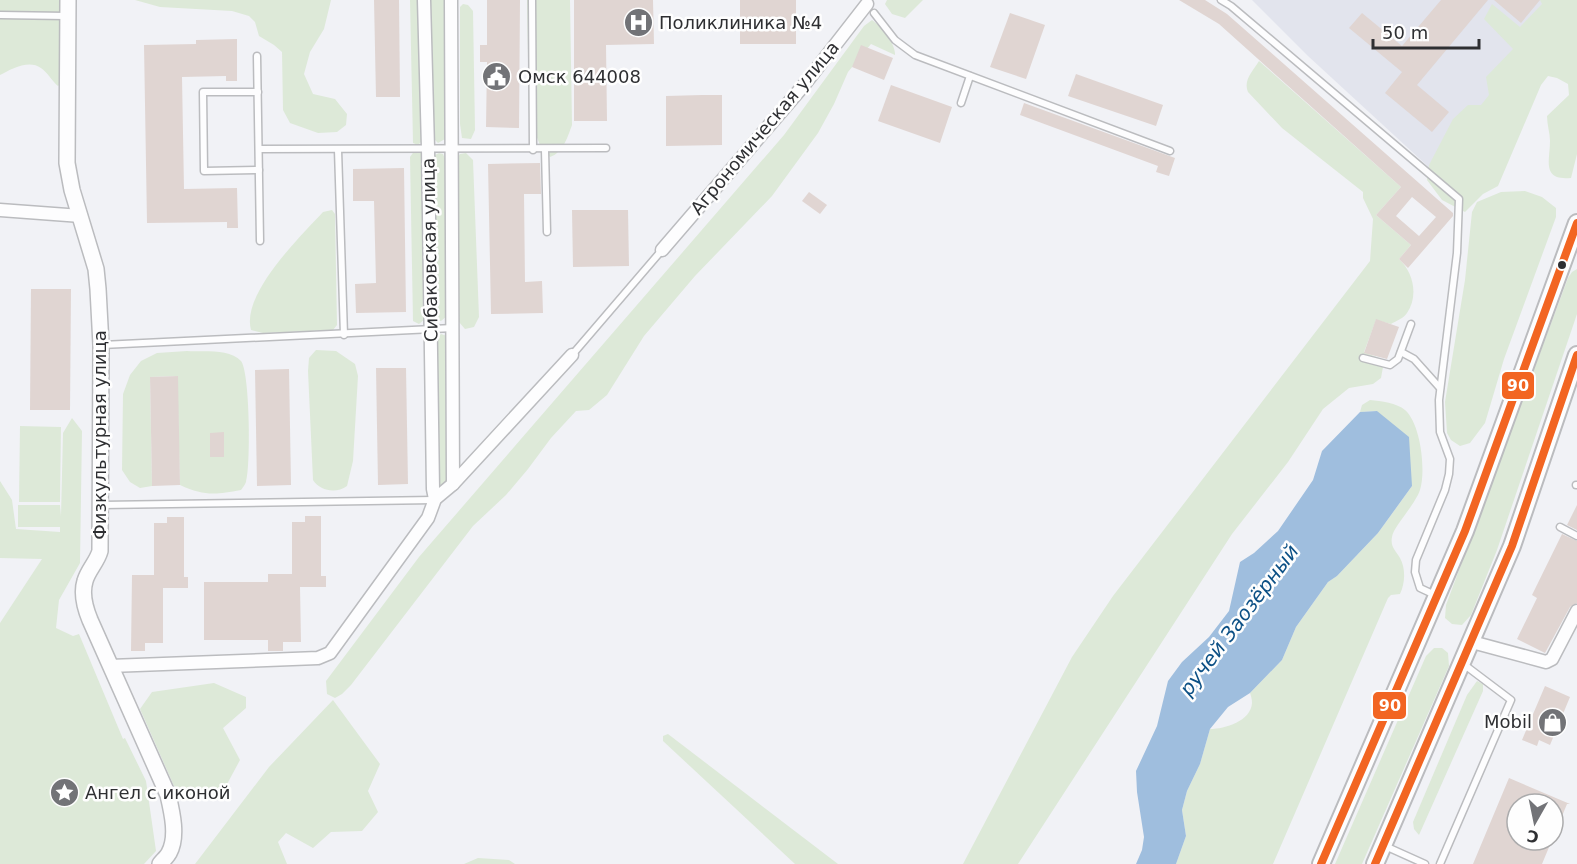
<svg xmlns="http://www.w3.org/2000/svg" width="1577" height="864" viewBox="0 0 1577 864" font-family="'DejaVu Sans',sans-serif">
<rect width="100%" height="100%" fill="#f1f2f6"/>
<polygon fill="#e2e4ed" points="1252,0 1558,0 1458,194 1308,56"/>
<g fill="#dde9d8">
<path d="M0 0H65L61 83 58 86C52 81 48 73 41 68 29 59 11 69 0 75Z"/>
<polygon points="135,0 331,0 324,29 310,52 304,74 313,94 335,99 347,114 346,125 337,132 318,133 290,123 283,110 282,52 274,45 259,36 255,22 249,16 232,11 160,7"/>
<polygon points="410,0 421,0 422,141 418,145 413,143"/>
<polygon points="430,0 445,0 445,139 438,143 432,137"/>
<path d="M527 0H570L572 125C568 136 563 153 550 157L540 145 529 118Z"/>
<polygon points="887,0 923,0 905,18 892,14 885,4"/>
<path d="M1540 0H1577V154L1571 178C1541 181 1550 160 1550 141 1550 133 1547 125 1547 116L1569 95 1568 84 1557 78 1548 76 1541 85 1498 186 1483 194 1465 212 1442 200 1427 180 1429 165 1453 119 1468 105H1481L1489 95 1486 77 1513 49 1484 19 1492 4 1520 27 1542 4Z"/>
<polygon points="463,4 468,5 473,11 475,130 471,139 462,138 460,124 460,7"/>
<path d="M872 20C881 26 896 44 895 55L871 44 848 72 834 104 818 133 772 196 695 276 644 336 607 395 589 410 576 411 551 438 528 469 506 495 473 526 351 685 342 694 335 698 327 694 326 681 419 557 784 135 864 26Z"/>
<path d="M1259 61 1401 187 1376 215 1411 245 1399 259C1413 272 1419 295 1407 313 1404 318 1396 321 1391 324L1376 320 1364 352 1379 358 1383 367 1381 378 1373 384 1349 388 1323 409 1288 462 1232 534 1018 864H963L1072 657 1113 596 1370 261 1373 219 1363 198V192L1282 128 1248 92C1243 80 1253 71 1259 61Z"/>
<polygon points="415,150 423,152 426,318 419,324 413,321 410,157"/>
<polygon points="439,153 443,154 445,159 448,315 441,321 435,320 433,159 435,155"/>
<polygon points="466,153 473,160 479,317 474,327 465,329 459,322 455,162 460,154"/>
<polygon points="1525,191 1542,197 1556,208 1556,217 1504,359 1485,423 1470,443 1460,446 1451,440 1447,433 1445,402 1465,280 1472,212 1477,202 1501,192"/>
<path d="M332 210 335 214 337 325 333 330 263 333 251 330C241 294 300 237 323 212Z"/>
<polygon points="1577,269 1577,314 1497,550 1471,615 1462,625 1452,624 1445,618 1446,605 1568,278 1572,272"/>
<path d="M441 334 447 336 449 478C446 484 445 486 438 485L437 337Z"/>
<path d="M316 350 336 351 355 364 358 376 353 461 347 486C336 494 320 491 313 480L308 371 309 358Z"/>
<path d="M187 351C203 352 229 348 241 361 250 372 251 467 246 482 245 485 243 487 241 490 215 495 204 496 180 485L177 376 150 377 152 486 140 488 130 482 122 470 123 394 130 375 141 361 157 353Z"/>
<path d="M1370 400C1381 401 1397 403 1405 410 1421 424 1426 471 1420 490 1415 505 1393 527 1392 537 1390 547 1396 551 1400 558 1406 569 1405 583 1400 594L1391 595 1388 598 1273 864H1176L1186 836 1182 810 1187 791 1200 764 1210 729C1225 729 1251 721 1252 703 1252 699 1251 696 1250 693L1282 660 1296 627 1328 582 1337 576 1378 533 1412 486 1377 411 1360 412 1362 405Z"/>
<polygon points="72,418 82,431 80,563 59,600 56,628 73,636 79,634 123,739 125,738 146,781 156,851 144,864 0,864 0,623 42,559 0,558 0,481 12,500 16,529 60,532 60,527 18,527 18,505 60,505 61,516 63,433"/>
<polygon points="20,426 61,427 60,502 19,502"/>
<polygon points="1434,648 1442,648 1448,653 1449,666 1362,864 1335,864 1426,656"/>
<polygon points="1477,681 1483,684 1483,691 1419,835 1414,829 1413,822 1467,695"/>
<polygon points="214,683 246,697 246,708 223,728 240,760 226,786 192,798 174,786 140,709 152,692"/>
<polygon points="333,700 380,764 368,791 378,812 362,831 331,832 313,848 286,833 278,842 287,864 195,864 269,767"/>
<polygon points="668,734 838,864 795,864 663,741 663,736"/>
<polygon points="478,858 509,860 515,864 464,864"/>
</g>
<polygon fill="#9fbede" points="1377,411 1409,437 1412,486 1378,533 1337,576 1328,582 1296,627 1282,660 1250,693 1228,707 1210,729 1200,764 1187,791 1182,810 1186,836 1176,864 1136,864 1142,850 1144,837 1137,792 1136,771 1157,726 1168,681 1182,662 1209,637 1229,611 1240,562 1254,553 1278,531 1313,480 1322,451 1360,412"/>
<g fill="#e0d5d2" fill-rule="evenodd">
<polygon points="374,0 399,0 400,97 376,97"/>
<polygon points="487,0 520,0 519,128 486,127 487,62 480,62 480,45 487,45"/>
<polygon points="574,0 653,0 654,44 606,45 607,121 574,121"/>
<rect x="740" y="0" width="56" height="44"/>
<path d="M1179 0H1205L1227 14 1453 213V216L1408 268 1399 259 1411 245 1376 215 1401 187 1219 24ZM1412 197 1436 217 1419 236 1396 216Z"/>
<polygon points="1441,0 1488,0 1417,85 1449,112 1432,132 1385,93 1402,72 1349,28 1362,13 1402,46"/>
<polygon points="1494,0 1540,0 1521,23"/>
<polygon points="1010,13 1045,25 1026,79 990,67"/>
<polygon points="237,39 237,81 226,81 226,76 182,77 184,189 237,188 238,228 227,228 227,222 147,223 144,45 196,44 196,40"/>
<polygon points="861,45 893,58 884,80 852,67"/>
<polygon points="1076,74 1163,105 1156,126 1068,96"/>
<polygon points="891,85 952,107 940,143 878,121"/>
<polygon points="702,95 722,95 722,145 666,146 666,96"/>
<polygon points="1024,103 1175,158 1169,176 1156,172 1158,166 1020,115"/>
<polygon points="540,163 541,194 524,194 525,282 542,281 543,313 491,314 488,164"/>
<polygon points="404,168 406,312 356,313 355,284 376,283 374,201 353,201 353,169"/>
<polygon points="809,192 827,205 820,214 802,201"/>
<polygon points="572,210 628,210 629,266 573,267"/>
<polygon points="31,289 71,289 70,410 30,410"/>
<polygon points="1376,319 1399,327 1387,359 1364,353"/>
<polygon points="376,368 406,368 408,484 378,485"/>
<polygon points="289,369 291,485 257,486 255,370"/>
<polygon points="178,376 180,485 152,486 150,377"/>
<polygon points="224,432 224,457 210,457 210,433"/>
<polygon points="1577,505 1577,530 1567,525"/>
<polygon points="305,516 321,516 321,576 326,576 326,587 300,587 301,642 283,642 283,651 268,651 268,640 204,640 204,582 268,582 268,574 292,574 292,522 305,522"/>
<polygon points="167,517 184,517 184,577 188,577 188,588 163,588 163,643 145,643 145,651 131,651 132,575 154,575 154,523 167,523"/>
<polygon points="1562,534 1577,541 1577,603 1570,607 1545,653 1517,639 1537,598 1532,595"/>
<polygon points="1545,686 1570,697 1550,745 1539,740 1537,746 1522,740"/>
<polygon points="1509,778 1570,804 1567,804 1553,838 1553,804 1517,804 1517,840 1552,840 1542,864 1473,864"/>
</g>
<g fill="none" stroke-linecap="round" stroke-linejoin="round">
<defs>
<g id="service">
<polyline points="532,0 533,150"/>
<polyline points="1221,0 1231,6 1459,199 1457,253 1439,400 1440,432 1450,459 1449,474 1445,490 1416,560 1415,572 1420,588 1435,595"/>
<polyline points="874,13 895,40 915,55 1170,151"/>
<polyline points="0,15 66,16"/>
<polyline points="257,56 260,241"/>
<polyline points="258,92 203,92 204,171 259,170"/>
<polyline points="961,103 970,76"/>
<polyline points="259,149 606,148"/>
<polyline points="338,150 344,335"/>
<polyline points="545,150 547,232"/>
<polyline points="102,345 453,328"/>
<polyline points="1401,352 1414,359 1440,388"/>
<polyline points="572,355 662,250"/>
<polyline points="1363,358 1390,365 1398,359 1411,324"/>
<polyline points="1576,485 1577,485"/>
<polyline points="102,505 434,500"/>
<polyline points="1560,527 1577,536"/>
<polyline points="1385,846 1425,864"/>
<polyline points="1440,864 1511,700 1462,663"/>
</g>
<g id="minor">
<polyline points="424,0 428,148 433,489 435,499"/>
<polyline points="451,0 453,484"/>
<polyline points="0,210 81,216"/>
<polyline points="662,250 804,85 867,4"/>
<polyline points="1472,642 1546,662 1552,659 1577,611"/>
<polyline points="110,666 318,658 330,653 428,518 435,499 453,484 572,355"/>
</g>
<path id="tertiary" d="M68 0 67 163 72 190 96 269 98 289 101 345 100 551C97 562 88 570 85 581 81 594 85 608 90 620L168 795C172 812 178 837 169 853 167 857 162 861 160 864"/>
<g id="secondary">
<polyline points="1321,864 1465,531 1577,223"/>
<polyline points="1375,864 1512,546 1577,355"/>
</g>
</defs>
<use href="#service" stroke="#bbbcbf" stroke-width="9"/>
<use href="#minor" stroke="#bbbcbf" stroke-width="15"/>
<use href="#tertiary" stroke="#bbbcbf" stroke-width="18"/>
<use href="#secondary" stroke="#bbbcbf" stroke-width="20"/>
<use href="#service" stroke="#fdfdfe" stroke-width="6"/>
<use href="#minor" stroke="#fdfdfe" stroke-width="12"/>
<use href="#tertiary" stroke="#fdfdfe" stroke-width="15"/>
<use href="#secondary" stroke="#fdfdfe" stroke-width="16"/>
<defs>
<g id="bus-1">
<polyline points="1321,864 1465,531 1577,223"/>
<polyline points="1375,864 1512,546 1577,355"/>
</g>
</defs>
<use href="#bus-1" stroke="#fefefe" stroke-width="12"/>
<use href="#bus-1" stroke="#f26522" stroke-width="8"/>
</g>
<defs>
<symbol id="hospital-disc" viewBox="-11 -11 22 22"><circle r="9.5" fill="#727377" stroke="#fefefe"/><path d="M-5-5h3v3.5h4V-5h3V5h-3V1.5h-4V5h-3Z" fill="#fff"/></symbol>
<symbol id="civic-disc" viewBox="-11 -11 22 22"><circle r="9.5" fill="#727377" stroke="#fefefe"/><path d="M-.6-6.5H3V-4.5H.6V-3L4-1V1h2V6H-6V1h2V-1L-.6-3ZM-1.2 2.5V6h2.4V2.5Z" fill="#fff"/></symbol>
<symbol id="shop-disc" viewBox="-11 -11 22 22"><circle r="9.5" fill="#727377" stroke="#fefefe"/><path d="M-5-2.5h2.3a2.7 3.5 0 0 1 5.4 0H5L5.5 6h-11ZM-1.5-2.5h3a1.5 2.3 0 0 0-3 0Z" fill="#fff"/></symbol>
<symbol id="sight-disc" viewBox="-11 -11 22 22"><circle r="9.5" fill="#727377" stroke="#fefefe"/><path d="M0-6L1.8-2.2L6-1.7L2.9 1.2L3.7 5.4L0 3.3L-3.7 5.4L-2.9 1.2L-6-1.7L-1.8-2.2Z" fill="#fff"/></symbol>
</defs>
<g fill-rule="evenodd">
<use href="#hospital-disc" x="622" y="6" width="33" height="33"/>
<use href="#civic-disc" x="480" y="60" width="33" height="33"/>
<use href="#shop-disc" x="1536" y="706" width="33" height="33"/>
<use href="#sight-disc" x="48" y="776" width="33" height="33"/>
</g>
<circle fill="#2e2f32" stroke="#fefefe" stroke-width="2" cx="1562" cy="265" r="5"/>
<g text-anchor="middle" stroke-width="5" stroke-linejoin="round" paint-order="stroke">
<g font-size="18" fill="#2e2f32" stroke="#fefefe" text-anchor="start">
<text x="659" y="29">Поликлиника №4</text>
<text x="518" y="83">Омск 644008</text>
<text x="1532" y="728" text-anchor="end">Mobil</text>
<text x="85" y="799">Ангел с иконой</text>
</g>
<g font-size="18" fill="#2e2f32" stroke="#fefefe">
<text transform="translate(765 128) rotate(-50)" y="6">Агрономическая улица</text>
<text transform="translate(430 250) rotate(-91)" y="6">Сибаковская улица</text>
<text transform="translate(100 435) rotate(-90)" y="6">Физкультурная улица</text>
</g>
<g font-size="20" font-style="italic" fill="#0c5085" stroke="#fefefe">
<text transform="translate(1239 620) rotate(-53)" y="7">ручей Заозёрный</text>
</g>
</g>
<g stroke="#fefefe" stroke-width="2">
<rect x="1501" y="371" width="34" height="29" rx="6" fill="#f26522"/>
<rect x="1372" y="691" width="35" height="29" rx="6" fill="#f26522"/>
</g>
<g font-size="16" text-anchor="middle" font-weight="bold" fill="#fff">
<text x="1518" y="391">90</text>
<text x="1390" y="711">90</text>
</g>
<g transform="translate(1535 822) rotate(189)"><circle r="28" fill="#fefefe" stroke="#ababac" stroke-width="1.5"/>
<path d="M0-4.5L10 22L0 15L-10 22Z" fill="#727377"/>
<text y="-9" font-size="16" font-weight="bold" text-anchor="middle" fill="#2e2f32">С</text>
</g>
<path d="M1373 39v9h106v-9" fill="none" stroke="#2e2f32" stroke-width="3"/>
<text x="1382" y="39" font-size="18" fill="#2e2f32" stroke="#fefefe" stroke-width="4.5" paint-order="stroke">50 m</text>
</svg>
